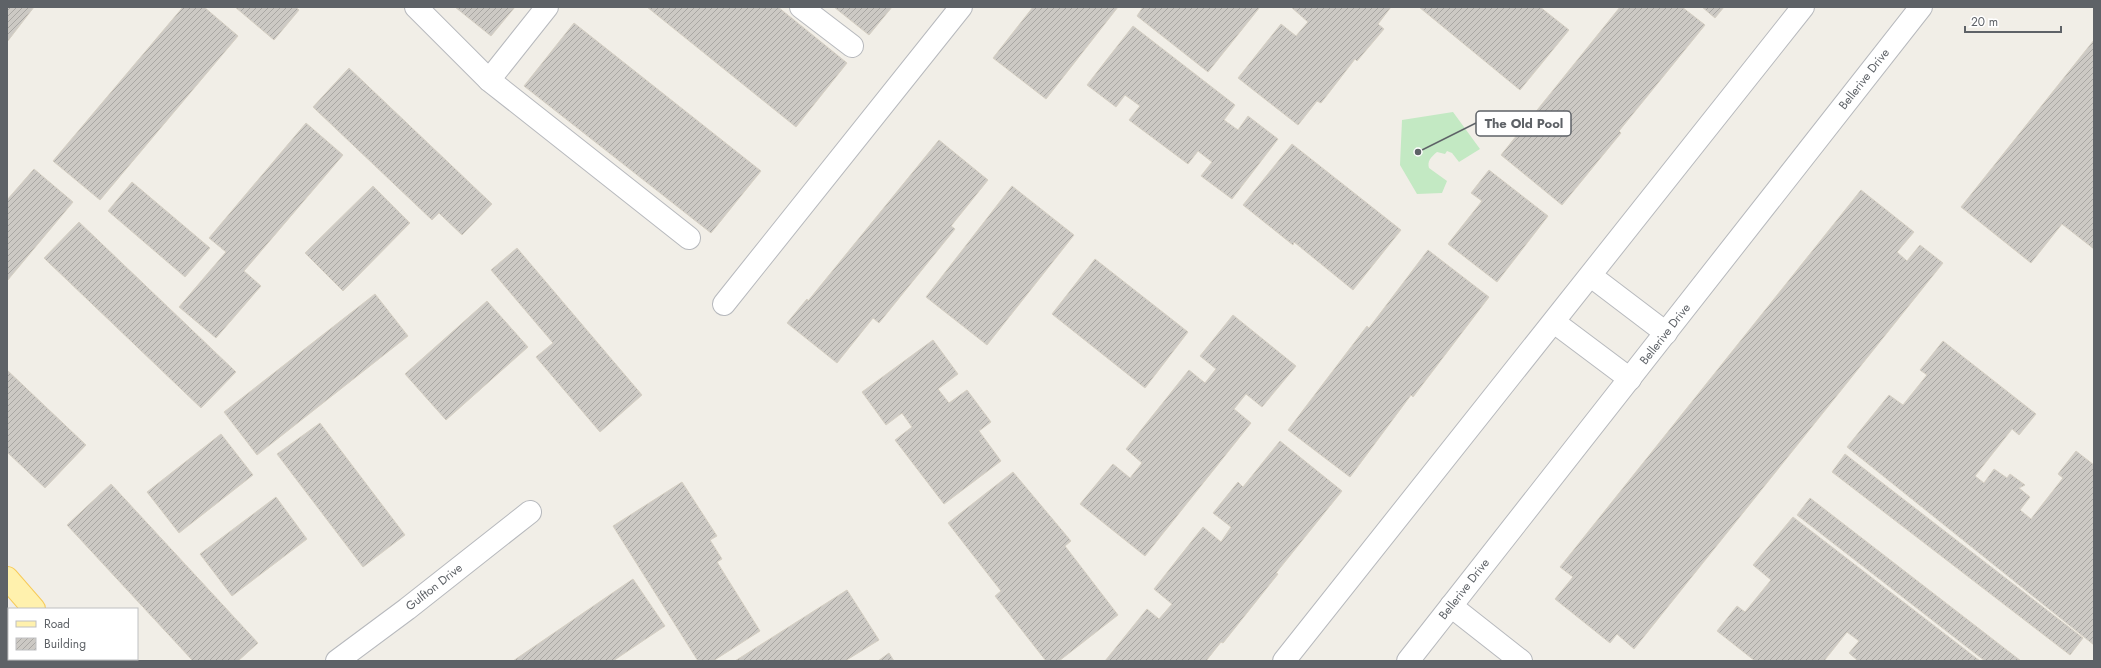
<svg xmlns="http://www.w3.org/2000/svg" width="2101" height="668" viewBox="0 0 2101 668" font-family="Jost,sans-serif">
<defs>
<pattern id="building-hatch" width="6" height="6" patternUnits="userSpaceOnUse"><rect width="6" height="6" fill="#ccc9c4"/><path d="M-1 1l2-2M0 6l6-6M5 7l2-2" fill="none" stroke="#a9a7a3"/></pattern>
</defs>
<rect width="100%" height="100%" fill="#f1eee7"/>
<path fill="#c3e9c3" d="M1453 112 1480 149 1459 162 1452 153 1447 151 1445 154 1437 152C1431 157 1427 161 1429 168L1447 181 1442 193 1417 194 1400 165 1402 120Z"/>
<g fill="url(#building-hatch)" stroke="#d6d0c4">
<polygon points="7,7 34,7 7,42"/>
<polygon points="183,7 204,7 238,36 100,200 53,161"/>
<polygon points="235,7 296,7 299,10 274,40"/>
<polygon points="455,7 515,7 491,36"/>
<polygon points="647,7 778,7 847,63 796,127"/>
<polygon points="834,7 892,7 869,35"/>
<polygon points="1033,7 1118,7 1046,99 993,58"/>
<polygon points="1143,7 1260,7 1208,72 1137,16"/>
<polygon points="1391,7 1378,24 1384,29 1357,61 1355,59 1321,103 1317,101 1298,125 1238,78 1281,24 1296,36 1308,22 1291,7"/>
<polygon points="1419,7 1540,7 1569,30 1520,90"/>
<polygon points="1620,7 1682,7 1705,25 1619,131 1621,133 1562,205 1501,155"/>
<polygon points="1702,7 1724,7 1715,18"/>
<polygon points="574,23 761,171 711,233 524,86"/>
<polygon points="1133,26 1235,105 1224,120 1238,130 1248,116 1278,139 1232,199 1201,176 1212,162 1198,151 1188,164 1129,120 1140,106 1125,95 1116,107 1087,85"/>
<polygon points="2094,40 2094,249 2062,224 2031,263 1961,207"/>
<polygon points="349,68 492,204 462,235 439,213 432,220 313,107"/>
<polygon points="306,123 343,155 244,271 261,286 216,338 179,307 226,252 209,238"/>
<polygon points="939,140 988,180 951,226 955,229 879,323 873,318 837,363 787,323 807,299 808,301"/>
<polygon points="1292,144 1401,230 1353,290 1294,242 1293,245 1243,205"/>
<polygon points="34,169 73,202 7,281 7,200"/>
<polygon points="1489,170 1548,216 1497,282 1448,244 1482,201 1471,193"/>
<polygon points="132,182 210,248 185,277 108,211"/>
<polygon points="373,186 410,223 343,291 305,253"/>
<polygon points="1012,186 1074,235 987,345 926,297"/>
<polygon points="1861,190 1914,232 1897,252 1907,261 1920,245 1943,263 1634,649 1617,634 1610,643 1555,599 1573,577 1560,567"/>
<polygon points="79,222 236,372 201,408 44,258"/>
<polygon points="517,248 642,395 600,432 536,357 553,343 491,270"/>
<polygon points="1428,250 1489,297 1413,397 1411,395 1350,477 1288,430 1367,326 1369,328"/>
<polygon points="1095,259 1188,332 1145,388 1052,314"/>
<polygon points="375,294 408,336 257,455 224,412"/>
<polygon points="487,301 528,347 446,420 405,374"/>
<polygon points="1233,315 1296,366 1262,407 1246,394 1234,409 1251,423 1145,556 1080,504 1113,464 1130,478 1142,463 1126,449 1189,370 1205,383 1216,369 1200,356"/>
<polygon points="933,340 958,374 938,389 949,403 967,390 991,422 979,431 1001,461 944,504 895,440 912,427 902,413 886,425 862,392"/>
<polygon points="1943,341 2036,414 2019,435 2012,429 1975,476 1984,483 1994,469 2007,478 2010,474 2025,485 2019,488 2030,497 2020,510 2031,519 2063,478 2058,474 2076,451 2094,465 2094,645 1847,447 1889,395 1903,405 1927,375 1920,370"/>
<polygon points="7,370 86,445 45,488 7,452"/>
<polygon points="320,423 405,535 363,567 277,454"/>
<polygon points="221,434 253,475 179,533 147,492"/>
<polygon points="1280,441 1342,491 1276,573 1278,574 1223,643 1221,642 1206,661 1105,661 1147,609 1159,619 1172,604 1154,589 1203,527 1221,542 1231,527 1213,513 1238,482 1243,487"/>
<polygon points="1845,454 2083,638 2070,655 1832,472"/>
<polygon points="1013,472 1071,541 1065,546 1118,615 1059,661 1046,661 995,596 1001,591 948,523"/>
<polygon points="682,482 717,536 710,540 722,559 717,562 760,631 713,661 698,661 613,526"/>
<polygon points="111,484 258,643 238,661 193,661 67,525"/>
<polygon points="276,497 307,539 232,596 200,554"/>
<polygon points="1810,498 2021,661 1985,661 1797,515"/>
<polygon points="1793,517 1980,661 1856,661 1857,660 1849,653 1859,641 1847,632 1824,661 1755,661 1717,631 1737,606 1745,612 1771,580 1753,565"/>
<polygon points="633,579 665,626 613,661 513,661"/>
<polygon points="847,590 879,640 845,661 735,661"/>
<polygon points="889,653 894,661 878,661"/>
</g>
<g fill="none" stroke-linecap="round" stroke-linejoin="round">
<defs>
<g id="minor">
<polyline points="416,7 489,80 689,238"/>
<polyline points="801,7 852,46"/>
<polyline points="489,80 547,7"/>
<polyline points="1591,276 1666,333"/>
<polyline points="724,304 961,7"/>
<polyline points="1554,322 1630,379"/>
<polyline points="1451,606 1521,661"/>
<polyline points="337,661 407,609 530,512"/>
<polyline points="1284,661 1803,7"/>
<polyline points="1408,661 1921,7"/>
</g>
<g id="major">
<polyline points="7,578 34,609"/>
<polyline points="77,659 79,661"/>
</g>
</defs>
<use href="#minor" stroke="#b7b9bd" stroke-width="24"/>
<use href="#major" stroke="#f7ca59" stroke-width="24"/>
<use href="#minor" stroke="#fff" stroke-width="22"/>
<use href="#major" stroke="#fff1ad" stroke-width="22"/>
</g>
<g text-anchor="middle" stroke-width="3.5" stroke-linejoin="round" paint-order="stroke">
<g font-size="12" fill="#5e6267" stroke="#fff">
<text transform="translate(1864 79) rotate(-52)" y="4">Bellerive Drive</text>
<text transform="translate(1665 334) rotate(-52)" y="4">Bellerive Drive</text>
<text transform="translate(434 587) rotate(-38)" y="4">Gulfton Drive</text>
<text transform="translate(1464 589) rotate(-52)" y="4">Bellerive Drive</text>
</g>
</g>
<path fill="none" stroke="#5e6267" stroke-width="1.5" d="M1418 152L1476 123"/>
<circle fill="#5e6267" stroke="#fff" stroke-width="1.5" cx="1418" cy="152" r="4"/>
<rect fill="#fff" stroke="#5e6267" stroke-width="1.5" x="1476" y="111" width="95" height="25" rx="4"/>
<g font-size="13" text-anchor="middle" font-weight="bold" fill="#5e6267">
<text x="1524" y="128">The Old Pool</text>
</g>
<rect width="2101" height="668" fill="none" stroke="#5e6267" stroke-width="16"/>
<rect x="8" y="608" width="130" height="52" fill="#ffffff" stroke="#bfc0c2"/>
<rect x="16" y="621" width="20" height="6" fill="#fff1ad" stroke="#bfc0c2"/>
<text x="44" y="628" font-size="12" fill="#5e6267">Road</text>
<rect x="16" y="638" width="20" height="12" fill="url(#building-hatch)" stroke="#bfc0c2"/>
<text x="44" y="648" font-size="12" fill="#5e6267">Building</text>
<path d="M1965 26v6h96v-6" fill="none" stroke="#5e6267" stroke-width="2"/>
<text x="1971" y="26" font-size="12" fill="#5e6267" stroke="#ffffff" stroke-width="3" paint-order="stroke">20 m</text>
</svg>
